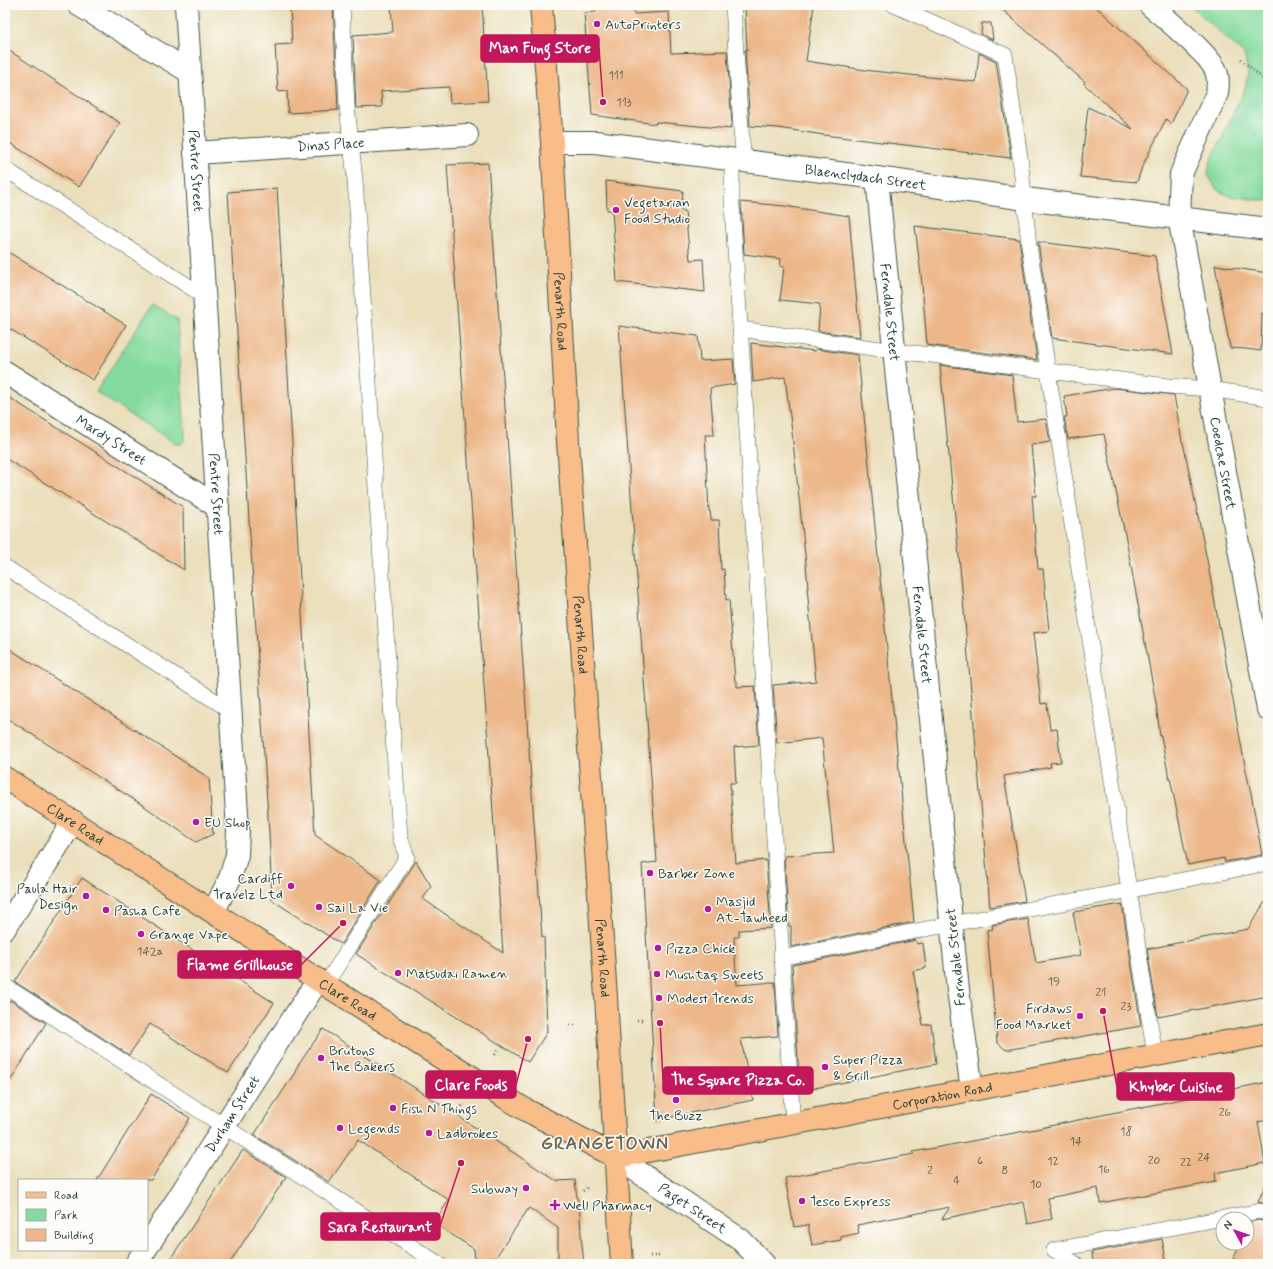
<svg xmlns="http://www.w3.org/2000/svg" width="1273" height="1269" viewBox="0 0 1273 1269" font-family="Mynerve,sans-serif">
<rect width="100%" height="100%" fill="#fdfcf7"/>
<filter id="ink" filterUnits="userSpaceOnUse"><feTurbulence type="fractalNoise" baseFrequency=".025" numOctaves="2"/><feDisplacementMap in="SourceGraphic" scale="8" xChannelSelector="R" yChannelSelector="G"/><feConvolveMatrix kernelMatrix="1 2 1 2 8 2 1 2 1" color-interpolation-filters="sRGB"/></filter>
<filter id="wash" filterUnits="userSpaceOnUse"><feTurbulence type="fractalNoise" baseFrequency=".012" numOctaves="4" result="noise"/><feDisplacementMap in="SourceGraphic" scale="16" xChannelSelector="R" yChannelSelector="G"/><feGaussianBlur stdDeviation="0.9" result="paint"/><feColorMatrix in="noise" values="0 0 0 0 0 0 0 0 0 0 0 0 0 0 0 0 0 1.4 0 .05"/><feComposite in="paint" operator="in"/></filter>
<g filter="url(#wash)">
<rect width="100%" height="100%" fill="#ebdfbc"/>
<g fill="#85db9f" stroke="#528c6a">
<polygon points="1190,5 1268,5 1268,201 1230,196 1217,190 1208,175 1209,165 1245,89 1248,73 1244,54"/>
<polygon points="152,305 177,320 185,432 184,441 181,444 176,444 96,392"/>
</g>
<g id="blocks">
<g fill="#edb789">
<polygon points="290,5 333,5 338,110 288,113 287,91 278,92 275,45 292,44"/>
<polygon points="391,5 482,5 488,101 450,103 449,87 381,91 382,107 356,108 353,35 393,32"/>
<polygon points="596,5 634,5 634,14 669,12 671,53 727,51 732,125 730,125 731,129 656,122 656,124 592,115 584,13 596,12"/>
<polygon points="745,5 814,5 806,61 872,71 976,82 979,53 996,61 1011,158 824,135 778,128 750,126 745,50 747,50"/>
<polygon points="997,5 1094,5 1187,89 1171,124 1166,119 1142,167 1137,182 1080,177 1088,107 1133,129 1084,84 1085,82"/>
<polygon points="982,23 991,23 993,40 981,34"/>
<polygon points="5,48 120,123 79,187 5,140"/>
<polygon points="488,163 542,937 544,937 547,1032 528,1062 356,954 416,861 431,886 423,899 503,953 447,165"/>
<polygon points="606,181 683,191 681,211 685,211 690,260 703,259 705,292 617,282 612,210 607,210"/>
<polygon points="277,188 315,835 381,880 341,944 272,900 269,832 228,192"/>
<polygon points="741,202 784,206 849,216 860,337 818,331 820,304 780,300 784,267 780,266 781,259 744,254"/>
<polygon points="915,226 1019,239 1037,360 927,345 922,284"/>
<polygon points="1038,242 1155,256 1173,354 1052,338"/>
<polygon points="5,250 126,325 93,380 5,326"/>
<polygon points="1215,265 1268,273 1268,314 1262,313 1261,351 1246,349 1230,348"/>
<polygon points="619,326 698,336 700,361 733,359 735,384 710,388 714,435 705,435 709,511 710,511 711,520 719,520 721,570 724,569 726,600 729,599 735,681 737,681 737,687 755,686 759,745 734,747 736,783 730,783 736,863 766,860 771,928 739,930 739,937 734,937 735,959 737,985 775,982 778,1036 741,1039 753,1100 657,1120 642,864 657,862"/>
<polygon points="751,343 815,351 816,349 858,355 914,922 791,947 791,926 789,926 784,859 785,859 785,856 834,853 822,738 777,743 773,685 816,681 807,588 808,588 806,564 792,432 785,377 753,382"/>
<polygon points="940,365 1012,375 1017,422 1046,419 1050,442 1031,445 1036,496 1032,496 1038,569 1043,569 1049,631 1033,633 1041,704 1047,703 1050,730 1057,729 1061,762 1050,763 1051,767 1004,776 1025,901 990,907 961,577"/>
<polygon points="1115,388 1174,395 1182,442 1183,442 1207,560 1246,771 1251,793 1262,855 1225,862 1224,858 1188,865 1170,778 1169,778 1161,736 1160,736 1156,703 1127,544 1104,434 1068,439 1064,417 1067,417 1064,396"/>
<polygon points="5,395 183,507 184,570 5,458"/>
<polygon points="5,646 209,778 213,834 196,842 144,806 5,717"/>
<polygon points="82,878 274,1003 228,1073 150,1024 129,1055 15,982"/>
<polygon points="1268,897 1268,996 1158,1017 1147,949 1248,929"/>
<polygon points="1122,904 1141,1026 1006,1050 997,1042 987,930 993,929 992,925 1028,919 1036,963 1081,955 1073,912"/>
<polygon points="916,940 917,944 923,943 926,968 913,971 923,1025 931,1024 936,1064 800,1091 792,965"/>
<polygon points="10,1000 46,1023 5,1089 5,1008"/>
<polygon points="323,1029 418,1090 558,1182 558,1181 575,1180 577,1199 579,1202 581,1235 584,1264 558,1264 558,1228 529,1208 491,1264 475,1264 474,1249 434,1223 449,1200 358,1140 329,1182 254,1135 296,1071 295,1070"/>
<polygon points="1268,1082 1268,1120 1258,1122 1265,1163 1215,1173 1216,1182 1100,1203 1098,1188 1048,1198 1052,1219 1028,1224 1024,1202 942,1219 950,1207 857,1225 859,1233 841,1237 841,1240 812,1245 808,1225 794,1227 785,1178 914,1154 913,1152 1036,1129 1097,1116"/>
<polygon points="151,1094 190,1118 151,1180 97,1180"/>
<polygon points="243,1150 286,1177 229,1264 167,1264"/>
<polygon points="1268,1179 1268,1204 1258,1202"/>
<polygon points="1259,1220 1268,1223 1268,1264 1231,1264 1240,1243 1247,1243 1247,1227 1249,1222"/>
<polygon points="1162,1239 1167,1264 1093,1264 1092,1252"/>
</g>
</g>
</g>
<g filter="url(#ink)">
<use href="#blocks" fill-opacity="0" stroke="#3e5548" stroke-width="1"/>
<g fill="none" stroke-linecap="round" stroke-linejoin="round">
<defs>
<g id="service">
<polyline points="733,5 741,130 744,161"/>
<polyline points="894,5 1005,55 1020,157 1029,245 1048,371 1155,1056"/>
<polyline points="732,159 732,205 793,1124"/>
<polyline points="5,169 204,296"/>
<polyline points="740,329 894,351 932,355 1048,371 1168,386 1210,389 1268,398"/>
<polyline points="5,567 231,711"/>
<polyline points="781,958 951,924 1137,889 1268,863"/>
<polyline points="326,984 407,857 400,837 355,180 347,106 342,5"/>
<polyline points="5,986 439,1264"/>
<polyline points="1076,1264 1054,1250 1260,1211 1268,1214"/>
</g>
<g id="pedestrian">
<polyline points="40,874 73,821"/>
<polyline points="958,990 972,1090"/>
<polyline points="283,1034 318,980"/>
</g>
<g id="minor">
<polyline points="79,5 190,72"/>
<path id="s1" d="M186 5 238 830 237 855 230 878 214 911"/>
<path id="s2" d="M1150 5C1165 18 1210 55 1216 71 1219 78 1218 86 1217 93L1181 174 1179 217 1268 709"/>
<path id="s3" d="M552 142H595L877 178 1025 199 1268 229"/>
<path id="s4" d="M195 153 467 135"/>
<path id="s5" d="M877 178 958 990"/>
<path id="s6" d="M5 372 218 507"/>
<polyline points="5,928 40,874"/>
<path id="s7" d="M616 1157 741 1240 764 1264"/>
<path id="s8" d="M147 1247 283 1034"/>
<polyline points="136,1264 145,1250"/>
</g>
<g id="primary">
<path id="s9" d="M541 5 552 142 568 441 606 997 622 1264"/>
<path id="s10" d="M5 778 318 980 478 1081 526 1110 616 1157"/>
<path id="s11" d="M616 1157 1268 1034"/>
</g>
</defs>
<use href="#service" stroke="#3e5548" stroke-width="16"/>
<use href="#pedestrian" stroke="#3e5548" stroke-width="24"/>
<use href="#minor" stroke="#3e5548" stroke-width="24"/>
<use href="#primary" stroke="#3e5548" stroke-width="24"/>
<g stroke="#3e5548" stroke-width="2.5" stroke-dasharray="1 3" stroke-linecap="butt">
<polyline points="1241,59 1268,83"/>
<polyline points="637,1020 645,1020"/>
<polyline points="570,1025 578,1025"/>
<polyline points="495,1055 498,1049"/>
<polyline points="460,1110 464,1103"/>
<polyline points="583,1191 588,1187"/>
<polyline points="650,1256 660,1256"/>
</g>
<use href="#service" stroke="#fff" stroke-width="15"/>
<use href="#pedestrian" stroke="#fff" stroke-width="22"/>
<use href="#minor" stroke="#fff" stroke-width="22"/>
<use href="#primary" stroke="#f8bd89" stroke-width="22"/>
</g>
</g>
<g fill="#b5179e" stroke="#fdfcf7" stroke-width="1.5">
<circle cx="597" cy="24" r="4"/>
<circle cx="616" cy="210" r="4"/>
<circle cx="196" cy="822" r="4"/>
<circle cx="650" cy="873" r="4"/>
<circle cx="291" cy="886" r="4"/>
<circle cx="86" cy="896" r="4"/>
<circle cx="319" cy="907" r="4"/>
<circle cx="708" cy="909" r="4"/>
<circle cx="106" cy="910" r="4"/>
<circle cx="141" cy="934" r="4"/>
<circle cx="658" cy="948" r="4"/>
<circle cx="398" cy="973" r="4"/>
<circle cx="657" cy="974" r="4"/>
<circle cx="659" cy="998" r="4"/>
<circle cx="1080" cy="1016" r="4"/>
<circle cx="321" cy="1058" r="4"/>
<circle cx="825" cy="1067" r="4"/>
<circle cx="676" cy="1100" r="4"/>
<circle cx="393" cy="1108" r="4"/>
<circle cx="340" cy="1128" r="4"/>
<circle cx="429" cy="1133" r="4"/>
<circle cx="526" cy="1188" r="4"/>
<circle cx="802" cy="1201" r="4"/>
<path d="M553 1199h4v4h4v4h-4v4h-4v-4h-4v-4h4z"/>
</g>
<g text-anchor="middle" stroke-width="3" stroke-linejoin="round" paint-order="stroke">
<g font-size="12" fill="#525c49">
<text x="616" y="79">111</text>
<text x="624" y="106">113</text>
<text x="150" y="955">142a</text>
<text x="1054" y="985">19</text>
<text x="1101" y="996">21</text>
<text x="1126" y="1010">23</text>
<text x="1225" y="1116">26</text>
<text x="1126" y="1135">18</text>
<text x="1076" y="1145">14</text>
<text x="1204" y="1161">24</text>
<text x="980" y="1164">6</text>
<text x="1154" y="1164">20</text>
<text x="1053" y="1165">12</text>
<text x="1186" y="1166">22</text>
<text x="1104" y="1173">16</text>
<text x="930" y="1174">2</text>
<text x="1005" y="1174">8</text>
<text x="957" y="1184">4</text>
<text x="1036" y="1188">10</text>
</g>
<g font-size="14" fill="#1f3d34" stroke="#fdfcf7" text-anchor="start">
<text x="605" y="29">AutoPrinters</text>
<text x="624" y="207">Vegetarian<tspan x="624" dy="16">Food Studio</tspan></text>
<text x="204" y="827">EU Shop</text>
<text x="658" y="878">Barber Zone</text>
<text x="283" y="883" text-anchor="end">Cardiff<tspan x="283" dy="16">Travelz Ltd</tspan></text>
<text x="78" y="893" text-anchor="end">Paula Hair<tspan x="78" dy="16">Design</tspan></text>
<text x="716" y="906">Masjid<tspan x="716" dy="16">At-Tawheed</tspan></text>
<text x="327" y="912">Sai La Vie</text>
<text x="114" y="915">Pasha Cafe</text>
<text x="149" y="939">Grange Vape</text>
<text x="666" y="953">Pizza Chick</text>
<text x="406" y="978">Matsudai Ramen</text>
<text x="665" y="979">Mushtaq Sweets</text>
<text x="667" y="1003">Modest Trends</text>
<text x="1072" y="1013" text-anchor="end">Firdaws<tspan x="1072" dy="16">Food Market</tspan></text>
<text x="329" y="1055">Brutons<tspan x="329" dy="16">The Bakers</tspan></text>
<text x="833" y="1064">Super Pizza<tspan x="833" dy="16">&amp; Grill</tspan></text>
<text x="401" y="1113">Fish N Things</text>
<text x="676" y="1120" text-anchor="middle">The Buzz</text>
<text x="348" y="1133">Legends</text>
<text x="437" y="1138">Ladbrokes</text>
<text x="518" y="1193" text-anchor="end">Subway</text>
<text x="810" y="1206">Tesco Express</text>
<text x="563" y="1210">Well Pharmacy</text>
</g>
<g font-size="14" fill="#1f3d34" stroke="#fdfcf7">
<text dy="5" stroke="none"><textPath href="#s4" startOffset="136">Dinas Place</textPath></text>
<text dy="5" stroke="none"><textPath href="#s1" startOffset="166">Pentre Street</textPath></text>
<text dy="5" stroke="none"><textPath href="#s3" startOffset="316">Blaenclydach Street</textPath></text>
<text dy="5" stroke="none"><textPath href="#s9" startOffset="307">Penarth Road</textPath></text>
<text dy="5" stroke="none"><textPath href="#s5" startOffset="135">Ferndale Street</textPath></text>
<text dy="5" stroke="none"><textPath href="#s6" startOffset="126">Mardy Street</textPath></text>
<text dy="5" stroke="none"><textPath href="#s2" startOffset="498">Coedcae Street</textPath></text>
<text dy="5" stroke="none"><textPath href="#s1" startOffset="490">Pentre Street</textPath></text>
<text dy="5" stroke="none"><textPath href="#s5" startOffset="459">Ferndale Street</textPath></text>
<text dy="5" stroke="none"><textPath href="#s9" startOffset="631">Penarth Road</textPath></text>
<text dy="5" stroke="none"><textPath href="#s10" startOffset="84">Clare Road</textPath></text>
<text transform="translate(955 957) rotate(-96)" y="5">Ferndale Street</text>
<text dy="5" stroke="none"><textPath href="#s9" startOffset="955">Penarth Road</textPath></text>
<text dy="5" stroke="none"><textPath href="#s10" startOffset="408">Clare Road</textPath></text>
<text dy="5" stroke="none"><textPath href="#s11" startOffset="332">Corporation Road</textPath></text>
<text dy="5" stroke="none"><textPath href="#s8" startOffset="158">Durham Street</textPath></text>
<text dy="5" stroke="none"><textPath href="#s7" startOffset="92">Paget Street</textPath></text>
</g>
<g font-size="18" font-weight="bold" letter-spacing="1" fill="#676852" stroke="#fdfcf7">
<text x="605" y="1149">GRANGETOWN</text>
</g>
</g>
<path fill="none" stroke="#c2185b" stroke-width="1.5" d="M603 102L599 48M343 923L301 965M660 1023L663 1080M528 1039L516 1085M1103 1011L1117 1087M461 1163L440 1226"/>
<g fill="#c2185b" stroke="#fdfcf7" stroke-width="1.5">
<circle cx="603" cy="102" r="4"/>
<circle cx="343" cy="923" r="4"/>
<circle cx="660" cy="1023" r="4"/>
<circle cx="528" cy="1039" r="4"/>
<circle cx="1103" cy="1011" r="4"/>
<circle cx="461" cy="1163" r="4"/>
</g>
<g fill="#c2185b" stroke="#c2185b" stroke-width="1.5">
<rect x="481" y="35" width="118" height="27" rx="4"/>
<rect x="178" y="951" width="123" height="27" rx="4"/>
<rect x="663" y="1067" width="150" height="27" rx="4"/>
<rect x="426" y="1071" width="90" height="27" rx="4"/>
<rect x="1117" y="1073" width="117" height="27" rx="4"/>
<rect x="321" y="1213" width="119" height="27" rx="4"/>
</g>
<g font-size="15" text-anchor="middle" font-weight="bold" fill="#fff">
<text x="540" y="53">Man Fung Store</text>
<text x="240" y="970">Flame Grillhouse</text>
<text x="738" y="1085">The Square Pizza Co.</text>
<text x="471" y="1090">Clare Foods</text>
<text x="1176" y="1092">Khyber Cuisine</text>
<text x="380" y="1232">Sara Restaurant</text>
</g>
<rect width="1273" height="1269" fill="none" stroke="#fdfcf7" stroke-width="20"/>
<rect x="18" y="1179" width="130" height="72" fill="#fdfcf7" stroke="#a4b0a9"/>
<rect x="26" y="1192" width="20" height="6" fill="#f8bd89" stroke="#a4b0a9"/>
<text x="54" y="1199" font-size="12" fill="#1f3d34">Road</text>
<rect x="26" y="1209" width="20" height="12" fill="#85db9f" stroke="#a4b0a9"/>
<text x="54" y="1219" font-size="12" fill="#1f3d34">Park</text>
<rect x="26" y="1229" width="20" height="12" fill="#edb789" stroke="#a4b0a9"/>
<text x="54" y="1239" font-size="12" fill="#1f3d34">Building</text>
<g transform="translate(1235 1231) rotate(310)"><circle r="19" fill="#fdfcf7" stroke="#a4b0a9"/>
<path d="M0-3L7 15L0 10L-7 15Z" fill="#b5179e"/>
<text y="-6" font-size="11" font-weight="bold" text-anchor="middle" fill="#1f3d34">N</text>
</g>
</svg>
